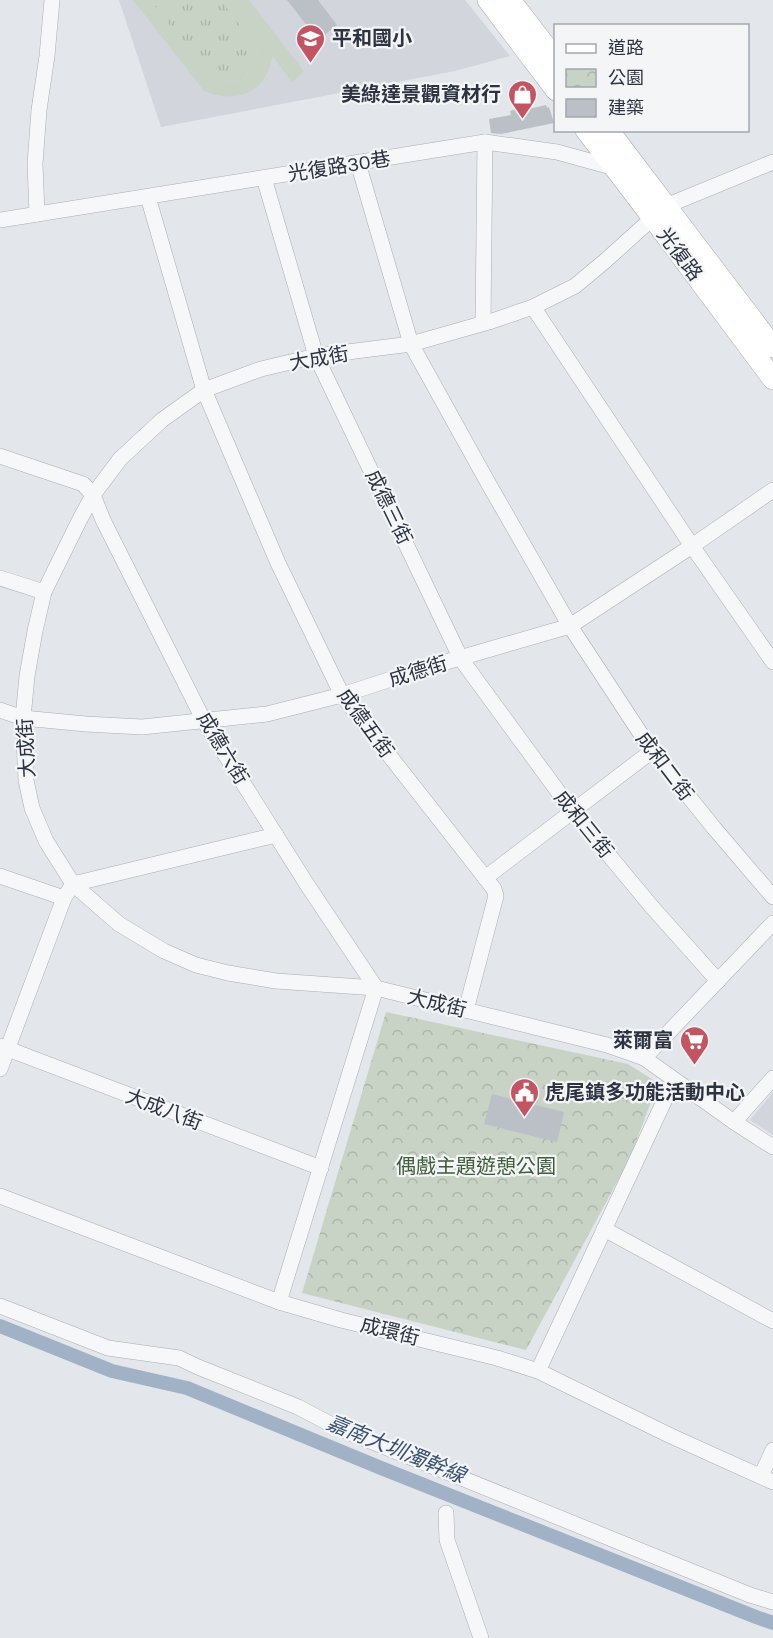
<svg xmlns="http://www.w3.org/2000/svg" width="773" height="1638" viewBox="0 0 773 1638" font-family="Karla,'Noto Sans TC',sans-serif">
<defs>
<pattern id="grass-tufts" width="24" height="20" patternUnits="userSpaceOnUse" patternTransform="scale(1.5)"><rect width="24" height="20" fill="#c8d3c5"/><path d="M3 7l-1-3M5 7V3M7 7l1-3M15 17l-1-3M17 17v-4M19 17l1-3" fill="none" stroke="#acb6aa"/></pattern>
<pattern id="park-crowns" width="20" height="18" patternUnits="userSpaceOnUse" patternTransform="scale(1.5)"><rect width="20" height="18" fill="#c8d3c5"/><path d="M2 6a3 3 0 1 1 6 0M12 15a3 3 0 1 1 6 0" fill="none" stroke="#acb6aa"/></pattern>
</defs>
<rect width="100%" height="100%" fill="#e3e6ea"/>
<g fill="#d2d5dc">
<polygon points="119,0 465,0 510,56 455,71 161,127"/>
<polygon points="773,1092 773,1135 750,1120"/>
</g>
<path fill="url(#grass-tufts)" d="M150 0H221L258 49C256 55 256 63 253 68 244 86 226 83 210 77Z"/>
<polygon fill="url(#park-crowns)" points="386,1012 628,1064 658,1083 630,1158 526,1350 302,1293"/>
<path fill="#c8d3c5" d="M133 0H150L210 77C242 89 251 80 258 49L221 0H249L304 71 292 83 273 56C270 63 269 72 264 79 251 99 225 100 204 91Z"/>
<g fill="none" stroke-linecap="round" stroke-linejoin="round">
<polyline stroke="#a2b2c6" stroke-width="14" points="0,1326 112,1371 187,1388 381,1468 756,1617 773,1623"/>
</g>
<g fill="#bbbfc6">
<polygon points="287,0 318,0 337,25 318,40"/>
<polygon points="546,105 547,108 549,107 554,123 501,134 491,133 489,119 511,115 510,111 524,107 525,110"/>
<polygon points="492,1094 564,1112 557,1142 484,1124"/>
</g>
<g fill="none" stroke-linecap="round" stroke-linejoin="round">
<defs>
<g id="minor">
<polyline points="773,162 666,206 605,261 575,286 533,307 492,321 411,344 316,356 261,369 204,390 162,420 120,459 93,495 79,521 44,592 35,631 27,676 23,718 26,780 32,808 46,841 73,884 119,924 164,951 196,965 228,973 276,981 376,988 607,1045 644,1058 734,1122 773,1147"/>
<polyline points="358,163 411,344 487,481 570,626 652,751 714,828 773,897"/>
<polyline points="264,178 316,356 461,659 573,812 652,907 718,981"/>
<polyline points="148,197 204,390 278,563 342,695 494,889 496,896 466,1010"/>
<polyline points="37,214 35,164 39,110 47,56 52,0"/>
<polyline points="0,220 485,142 557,152 615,168"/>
<polyline points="533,307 692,546 773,662"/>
<polyline points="483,323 485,142"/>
<polyline points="0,456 83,484 93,495 103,520 204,721 306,883 376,988 279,1302"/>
<polyline points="0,578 44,592"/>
<polyline points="0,710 23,718 86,724 142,727 267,714 342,695 422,669 570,626 692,546 773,490"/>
<polyline points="0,876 64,898"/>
<polyline points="485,878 652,751"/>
<polyline points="0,1046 321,1168"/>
<polyline points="644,1058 773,923"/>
<polyline points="0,1069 64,898 73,884 276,835"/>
<polyline points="734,1122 773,1078"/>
<polyline points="0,1196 279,1302 341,1320 497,1358 538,1371 671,1436 773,1482"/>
<polyline points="604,1229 773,1321"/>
<polyline points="0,1306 108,1348 179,1358 198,1367 298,1407 338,1428 750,1595 773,1602"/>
<polyline points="538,1371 674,1080"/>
<polyline points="761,1476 773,1450"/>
<polyline points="446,1513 447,1540 481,1638"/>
</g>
<g id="secondary">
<polyline points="488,0 556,90"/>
<polyline points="510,0 556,60"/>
<polyline points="586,130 653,218 773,379"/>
<polyline points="608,130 773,347"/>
</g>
</defs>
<use href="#minor" stroke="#a9adb4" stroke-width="16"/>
<use href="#secondary" stroke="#a9adb4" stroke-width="22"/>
<use href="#minor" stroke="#f6f7f9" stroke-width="15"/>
<use href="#secondary" stroke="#fff" stroke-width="21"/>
</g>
<defs>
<symbol id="school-pin" viewBox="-11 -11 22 30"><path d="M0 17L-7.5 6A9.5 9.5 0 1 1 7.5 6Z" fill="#c25561" stroke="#f3f5f7"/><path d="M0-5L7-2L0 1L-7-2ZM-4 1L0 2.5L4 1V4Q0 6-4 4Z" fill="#fff"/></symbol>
<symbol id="shop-pin" viewBox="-11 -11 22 30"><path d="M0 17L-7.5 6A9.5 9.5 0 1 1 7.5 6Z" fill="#c25561" stroke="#f3f5f7"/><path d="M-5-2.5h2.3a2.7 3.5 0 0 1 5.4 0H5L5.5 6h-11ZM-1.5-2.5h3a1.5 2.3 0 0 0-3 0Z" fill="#fff"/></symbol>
<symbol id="supermarket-pin" viewBox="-11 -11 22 30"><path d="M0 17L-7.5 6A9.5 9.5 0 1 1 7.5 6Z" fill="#c25561" stroke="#f3f5f7"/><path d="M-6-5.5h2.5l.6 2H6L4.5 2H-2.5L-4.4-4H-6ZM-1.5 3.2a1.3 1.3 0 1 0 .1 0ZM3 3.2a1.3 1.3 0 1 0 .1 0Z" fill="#fff"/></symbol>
<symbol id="civic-pin" viewBox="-11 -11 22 30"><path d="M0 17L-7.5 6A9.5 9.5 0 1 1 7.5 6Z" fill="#c25561" stroke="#f3f5f7"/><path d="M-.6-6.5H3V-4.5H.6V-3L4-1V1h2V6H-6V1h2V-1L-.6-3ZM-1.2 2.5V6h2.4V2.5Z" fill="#fff"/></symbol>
</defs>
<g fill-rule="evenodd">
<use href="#school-pin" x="294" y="22" width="33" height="45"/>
<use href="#shop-pin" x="506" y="78" width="33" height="45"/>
<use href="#supermarket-pin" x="678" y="1024" width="33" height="45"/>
<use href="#civic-pin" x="508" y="1076" width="33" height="45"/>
</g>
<g text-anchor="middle" stroke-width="4.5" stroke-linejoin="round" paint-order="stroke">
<g font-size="20" font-weight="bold" fill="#2d3341" stroke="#f3f5f7" text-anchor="start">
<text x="332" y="45">平和國小</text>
<text x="501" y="101" text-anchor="end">美綠達景觀資材行</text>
<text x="673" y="1047" text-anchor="end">萊爾富</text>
<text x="545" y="1099">虎尾鎮多功能活動中心</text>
</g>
<g font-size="20" fill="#2d3341" stroke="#f3f5f7">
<text transform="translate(339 166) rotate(-9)" y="7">光復路30巷</text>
<text transform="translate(680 254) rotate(53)" y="7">光復路</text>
<text transform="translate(319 358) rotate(-10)" y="7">大成街</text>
<text transform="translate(389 507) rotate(64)" y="7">成德三街</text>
<text transform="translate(418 671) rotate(-17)" y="7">成德街</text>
<text transform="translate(366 723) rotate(54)" y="7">成德五街</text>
<text transform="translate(26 748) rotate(-93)" y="7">大成街</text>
<text transform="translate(223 748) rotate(59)" y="7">成德六街</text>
<text transform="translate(665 766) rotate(53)" y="7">成和二街</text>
<text transform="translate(584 824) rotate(51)" y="7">成和三街</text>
<text transform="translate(437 1003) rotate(14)" y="7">大成街</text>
<text transform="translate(164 1109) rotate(21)" y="7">大成八街</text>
<text transform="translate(390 1331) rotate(14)" y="7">成環街</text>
</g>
<g font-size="20" fill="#405b3b" stroke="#f3f5f7">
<text x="476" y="1173">偶戲主題遊憩公園</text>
</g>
<g font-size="21" font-style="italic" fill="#3a5171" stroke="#f3f5f7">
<text transform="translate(396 1449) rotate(22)" y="7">嘉南大圳濁幹線</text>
</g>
</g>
<rect x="554" y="24" width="195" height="108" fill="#f3f5f7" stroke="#a4a7ae" stroke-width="1.5"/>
<rect x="566" y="44" width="30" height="9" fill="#ffffff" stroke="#a4a7ae" stroke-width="1.5"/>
<text x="608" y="54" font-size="18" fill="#2d3341">道路</text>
<rect x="566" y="69" width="30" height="18" fill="url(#park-crowns)" stroke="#a4a7ae" stroke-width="1.5"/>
<text x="608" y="84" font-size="18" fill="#2d3341">公園</text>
<rect x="566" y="99" width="30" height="18" fill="#bbbfc6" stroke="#a4a7ae" stroke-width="1.5"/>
<text x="608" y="114" font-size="18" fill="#2d3341">建築</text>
</svg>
